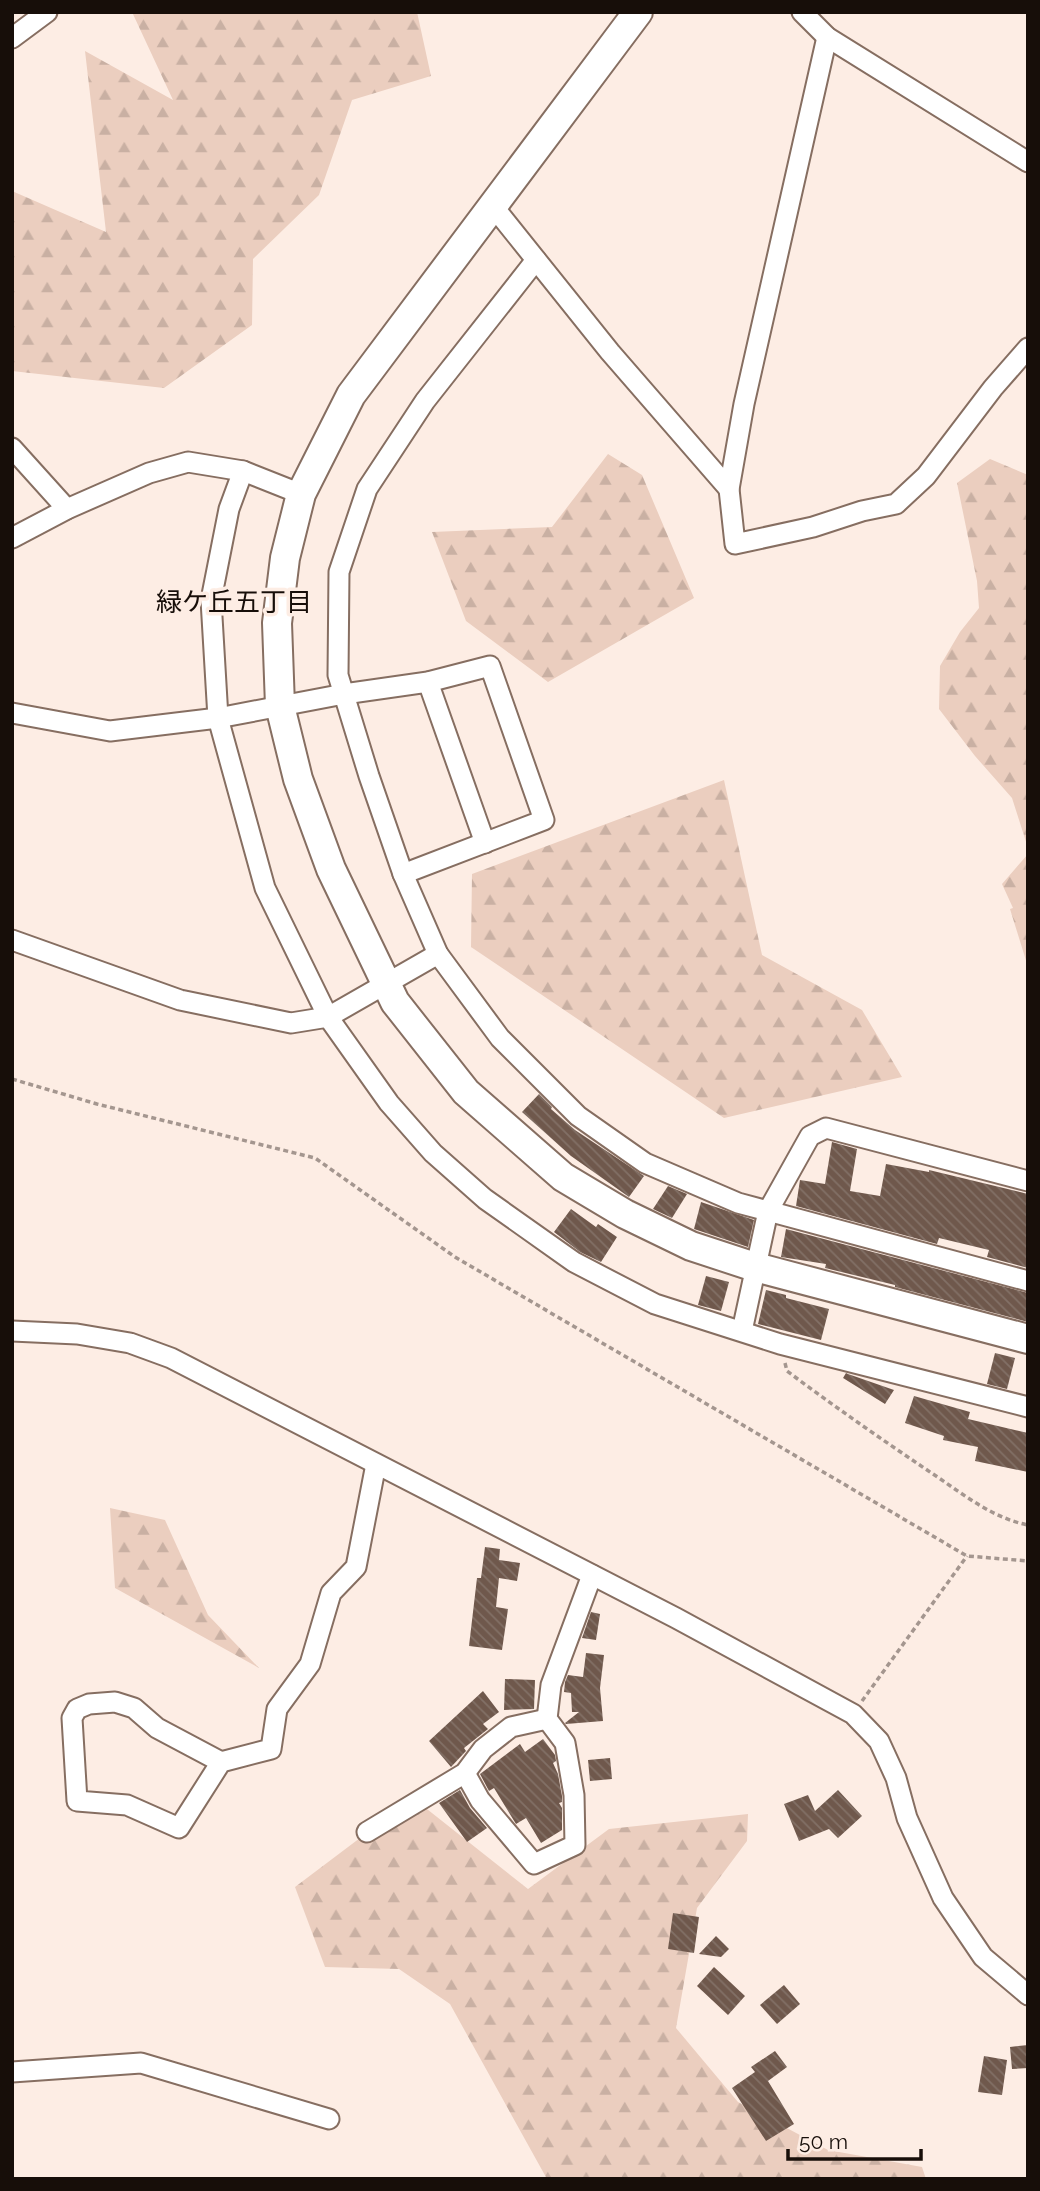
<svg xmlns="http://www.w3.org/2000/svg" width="1040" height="2191" viewBox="0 0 1040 2191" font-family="Raleway,'Noto Sans JP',sans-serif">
<defs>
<pattern id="forest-firs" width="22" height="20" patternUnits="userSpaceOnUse" patternTransform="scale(1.75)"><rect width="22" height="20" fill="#ebcebf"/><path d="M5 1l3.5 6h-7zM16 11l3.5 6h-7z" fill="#c9b0a3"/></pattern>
<pattern id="building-back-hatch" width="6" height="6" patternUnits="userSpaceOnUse" patternTransform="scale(1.75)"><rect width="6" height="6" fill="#6f584c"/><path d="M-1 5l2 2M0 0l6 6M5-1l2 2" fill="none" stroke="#827066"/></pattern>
</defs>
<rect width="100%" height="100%" fill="#fdede4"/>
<g fill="url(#forest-firs)">
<polygon points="132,12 417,12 431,76 352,100 319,195 253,259 252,325 164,388 12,371 12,191 106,232 85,51 173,100"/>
<polygon points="608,454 642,475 694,598 548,682 466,621 432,532 552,527"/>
<polygon points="990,459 1028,475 1028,848 1012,798 975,756 939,709 940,666 960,632 979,608 977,581 957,483"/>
<polygon points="724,780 762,955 862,1010 902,1077 724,1118 471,947 472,874"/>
<polygon points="1028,854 1028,967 1010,909 1013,908 1002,884"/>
<polygon points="110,1508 165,1520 208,1615 259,1668 115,1588"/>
<polygon points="413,1798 528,1889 609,1829 748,1814 747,1841 697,1908 676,2028 738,2102 828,2150 922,2167 926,2179 547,2179 450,2004 399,1969 325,1967 295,1887"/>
</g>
<g fill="url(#building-back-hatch)">
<polygon points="539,1094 552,1107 551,1109 575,1130 644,1176 629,1197 571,1156 522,1112"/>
<polygon points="832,1142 857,1149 850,1191 880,1196 886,1164 929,1172 929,1170 1028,1194 1028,1268 987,1257 989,1250 939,1238 937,1244 796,1206 800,1180 825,1184"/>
<polygon points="668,1186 687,1194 672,1218 653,1209"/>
<polygon points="701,1202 754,1220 748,1247 694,1229"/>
<polygon points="571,1209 596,1227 598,1224 617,1237 601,1262 580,1252 554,1232"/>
<polygon points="786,1229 1028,1293 1028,1322 895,1287 895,1285 825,1268 826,1264 781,1257"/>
<polygon points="706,1276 729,1282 721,1311 698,1305"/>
<polygon points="766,1290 786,1295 786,1298 829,1309 821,1340 758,1324"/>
<polygon points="995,1353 1015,1358 1007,1389 987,1384"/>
<polygon points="846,1373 848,1374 894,1390 885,1404 843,1378"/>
<polygon points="914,1396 970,1412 968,1419 1028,1433 1028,1472 975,1461 978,1447 943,1440 944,1436 905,1423"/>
<polygon points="485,1547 500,1549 499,1560 520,1563 517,1581 499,1578 496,1607 508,1609 502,1650 469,1646 477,1578 481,1578"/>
<polygon points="591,1612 600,1614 596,1640 582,1638"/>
<polygon points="586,1653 604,1655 600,1688 603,1721 566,1724 565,1723 579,1712 572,1712 571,1693 564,1692 565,1682 568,1675 583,1677"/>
<polygon points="505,1679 535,1680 534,1709 504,1710"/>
<polygon points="483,1691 499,1712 483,1724 488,1729 464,1748 466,1751 451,1767 429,1741"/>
<polygon points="543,1739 555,1755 556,1761 553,1763 558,1774 562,1796 562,1802 559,1803 562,1808 562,1830 541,1843 526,1818 516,1824 494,1788 489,1791 480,1774 520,1744 525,1752"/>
<polygon points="610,1758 612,1779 590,1781 588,1760"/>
<polygon points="460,1790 470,1808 487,1828 467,1842 439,1803"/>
<polygon points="838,1790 862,1816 838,1838 829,1829 799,1841 784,1804 808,1795 815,1811"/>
<polygon points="673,1913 699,1917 694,1953 668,1949"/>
<polygon points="716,1936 729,1949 721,1957 699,1954"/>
<polygon points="714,1967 745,1996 728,2015 697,1986"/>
<polygon points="784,1985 800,2004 777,2024 760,2005"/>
<polygon points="1028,2045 1028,2068 1012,2069 1010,2047"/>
<polygon points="775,2051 787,2067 768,2081 794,2124 766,2141 732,2088 755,2072 751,2067"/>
<polygon points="984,2056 1007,2060 1002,2095 978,2092"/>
</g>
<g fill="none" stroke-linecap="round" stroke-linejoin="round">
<defs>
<g id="street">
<polyline points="802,12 827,37 1028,162"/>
<polyline points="827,37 744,404 729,489 735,544 813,527 862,511 896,504 926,476 993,388 1028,348"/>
<polyline points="12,38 47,12"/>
<polyline points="493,206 610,352 729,489"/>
<polyline points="536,260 425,401 367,489 339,572 338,675 369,776 403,874 438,954 500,1038 578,1116 645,1163 738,1203 1028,1281"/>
<polyline points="12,448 67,509"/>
<polyline points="243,471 229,509 211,600 218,718 265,888 328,1017 389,1103 433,1153 485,1199 574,1262 655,1304 780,1344 1028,1407"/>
<polyline points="12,538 67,509 149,473 188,462 243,471 301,494"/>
<polyline points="428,682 485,843"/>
<polyline points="12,713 110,731 218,718 344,694 428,682 490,666 544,820 403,874"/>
<polyline points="12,940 180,1000 291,1023 328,1017 438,954"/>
<polyline points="12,1331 77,1334 130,1343 171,1358 676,1618 853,1714 879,1741 896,1778 907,1818 943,1898 983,1957 1028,1995"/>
<polyline points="742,1331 768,1211 810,1136 826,1128 1028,1181"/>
<polyline points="221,1762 157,1728 134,1708 115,1702 89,1704 77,1709 72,1718 77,1801 127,1805 179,1828 221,1762 271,1749 277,1709 310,1664 331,1593 356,1567 376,1464"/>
<polyline points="465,1773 480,1800 534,1864 575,1845 574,1795 565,1743 547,1719 551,1685 592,1575"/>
<polyline points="367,1832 465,1773 483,1749 511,1727 547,1719"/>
<polyline points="12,2072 141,2063 329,2119"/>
</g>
<polyline id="secondary" points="638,12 351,395 301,494 285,558 277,623 280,706 298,779 331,869 395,1002 466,1092 563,1177 625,1214 691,1246 755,1267 1028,1339"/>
</defs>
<use href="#street" stroke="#866e61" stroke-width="23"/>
<use href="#secondary" stroke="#866e61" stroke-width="32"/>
<g stroke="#a4968f" stroke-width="3.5" stroke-dasharray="5 3.5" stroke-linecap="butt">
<polyline points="12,1079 97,1104 315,1158 455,1257 967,1556 1028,1561"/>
<path d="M785 1363 787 1371C835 1407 884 1441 933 1474 963 1494 992 1518 1028 1525"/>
<polyline points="862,1701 967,1556"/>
</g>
<use href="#street" stroke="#fff" stroke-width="19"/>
<use href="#secondary" stroke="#fff" stroke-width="28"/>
</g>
<g text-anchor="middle" stroke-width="7" stroke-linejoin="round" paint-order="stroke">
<g font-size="26" fill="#170e09" stroke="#fdede4">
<text x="234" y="611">緑ケ丘五丁目</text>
</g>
</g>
<rect width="1040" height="2191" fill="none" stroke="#170e09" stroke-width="28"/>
<path d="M788 2149v10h133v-10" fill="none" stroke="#170e09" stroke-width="3.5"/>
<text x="799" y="2149" font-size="21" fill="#170e09" stroke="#fdede4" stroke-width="5" paint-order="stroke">50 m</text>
</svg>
